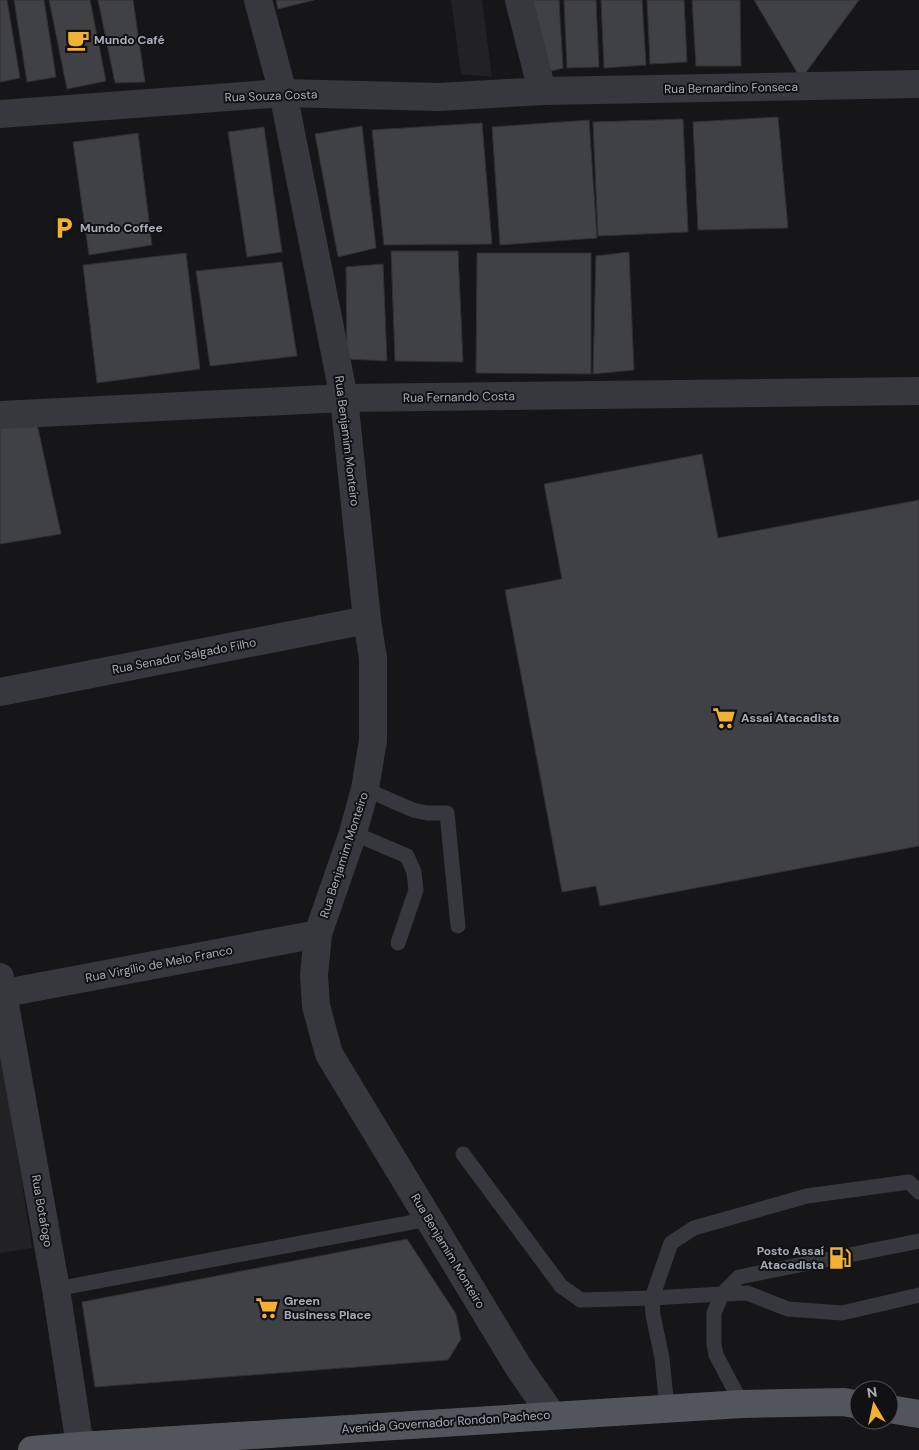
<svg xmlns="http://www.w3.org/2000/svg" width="919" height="1450" viewBox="0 0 919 1450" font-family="'DM Sans',sans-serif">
<rect width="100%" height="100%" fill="#161618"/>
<g fill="#222225">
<polygon points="451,0 482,0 492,77 461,74"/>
<polygon points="0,1054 2,1055 32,1248 0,1253"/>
</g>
<g fill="#404145" stroke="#303034">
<polygon points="0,0 7,0 20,78 0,82"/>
<polygon points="14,0 44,0 56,77 27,82"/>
<polygon points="49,0 90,0 106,81 67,89"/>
<polygon points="98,0 133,0 145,82 115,83"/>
<polygon points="276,0 314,0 278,9"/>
<polygon points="531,0 559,0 563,68 544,73"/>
<polygon points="564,0 596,0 599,67 567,68"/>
<polygon points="601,0 642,0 646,65 604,68"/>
<polygon points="647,0 684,0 687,62 650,64"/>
<polygon points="692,0 740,0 741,66 696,66"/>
<polygon points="754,0 859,0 801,79"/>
<polygon points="778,117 788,228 698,230 693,122"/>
<polygon points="683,119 688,232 598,236 593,122"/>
<polygon points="589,120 597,238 500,245 492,127"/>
<polygon points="482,123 492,244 384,245 372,130"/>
<polygon points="362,126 376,248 338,257 315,134"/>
<polygon points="264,127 282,252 247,257 228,132"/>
<polygon points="138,133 152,245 89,255 73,142"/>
<polygon points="391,251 458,251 463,362 395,361"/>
<polygon points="629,252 634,370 593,374 596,256"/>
<polygon points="186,253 200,369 97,383 83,265"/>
<polygon points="477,253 591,253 591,374 476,373"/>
<polygon points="282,262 297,356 210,366 196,271"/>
<polygon points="383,264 387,361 347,359 346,267"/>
<polygon points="37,424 61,534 0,544 0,427"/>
<polygon points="702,454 718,538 919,500 919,846 600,906 596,886 562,892 505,590 562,579 544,484"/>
<polygon points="407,1239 456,1314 461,1339 448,1360 95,1387 82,1302"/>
</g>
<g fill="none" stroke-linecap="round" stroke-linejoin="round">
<g stroke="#37383d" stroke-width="15">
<polyline points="365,789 413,810 427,813 447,813 458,926"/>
<polyline points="353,833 407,856 414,872 416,890 398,943"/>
<polyline points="463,1154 561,1286 581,1300 652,1298 653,1315 662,1358 667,1409"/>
<polyline points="919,1192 909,1182 807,1196 694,1228 671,1243 652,1298 722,1294 739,1277 919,1241"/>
<polyline points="56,1289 429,1219"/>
<polyline points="742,1404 716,1355 714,1344 714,1313 722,1294 747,1293 788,1309 842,1313 919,1295"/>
</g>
<g stroke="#37383d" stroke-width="28">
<polyline points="258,0 283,93 344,398 367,620 373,658 373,740 365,789 353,833 318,934 314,975 316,1006 329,1054 519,1368 552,1415"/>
<polyline points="542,91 919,84"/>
<polyline points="0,415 344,398 919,391"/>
<polyline points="0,692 367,620"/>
<polyline points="0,977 56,1289 80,1446"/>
<polyline points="0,994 318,934"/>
</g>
<polyline stroke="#37383d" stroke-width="28" points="0,114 283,93 439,97 542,91 519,0"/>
<g stroke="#53555c" stroke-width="28">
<polyline points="889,1409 919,1414"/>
<polyline points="32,1450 80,1446 742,1404 844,1402 859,1405"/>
</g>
</g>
<defs>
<symbol id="cafe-bare" viewBox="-9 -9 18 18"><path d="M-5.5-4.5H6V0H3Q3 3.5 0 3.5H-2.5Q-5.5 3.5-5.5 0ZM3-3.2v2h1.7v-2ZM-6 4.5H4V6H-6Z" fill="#f2b134" stroke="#111113" stroke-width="2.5" paint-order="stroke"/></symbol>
<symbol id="parking-bare" viewBox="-9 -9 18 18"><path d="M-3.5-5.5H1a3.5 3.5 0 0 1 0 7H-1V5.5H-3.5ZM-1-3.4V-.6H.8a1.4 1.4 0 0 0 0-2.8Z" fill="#f2b134" stroke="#111113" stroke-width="2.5" paint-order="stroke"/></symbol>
<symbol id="supermarket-bare" viewBox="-9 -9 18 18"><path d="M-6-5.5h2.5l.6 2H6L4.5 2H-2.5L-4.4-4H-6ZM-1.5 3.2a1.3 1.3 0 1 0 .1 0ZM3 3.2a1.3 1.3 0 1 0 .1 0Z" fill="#f2b134" stroke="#111113" stroke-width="2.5" paint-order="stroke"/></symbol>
<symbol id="fuel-bare" viewBox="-9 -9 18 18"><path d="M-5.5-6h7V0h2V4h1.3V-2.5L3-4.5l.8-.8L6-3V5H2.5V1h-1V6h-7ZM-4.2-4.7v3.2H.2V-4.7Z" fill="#f2b134" stroke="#111113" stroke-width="2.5" paint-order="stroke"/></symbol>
</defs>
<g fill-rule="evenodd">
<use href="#cafe-bare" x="62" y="24" width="32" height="32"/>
<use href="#parking-bare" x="48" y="212" width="32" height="32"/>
<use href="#supermarket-bare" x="708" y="702" width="32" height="32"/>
<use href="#fuel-bare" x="824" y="1242" width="32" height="32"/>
<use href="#supermarket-bare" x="251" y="1292" width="32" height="32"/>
</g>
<g text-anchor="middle" stroke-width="4" stroke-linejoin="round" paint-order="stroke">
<g font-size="12" font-weight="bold" fill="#a8adb8" stroke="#111113" text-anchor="start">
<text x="94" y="44">Mundo Café</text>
<text x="80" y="232">Mundo Coffee</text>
<text x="741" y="722">Assaí Atacadista</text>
<text x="824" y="1255" text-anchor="end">Posto Assaí<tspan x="824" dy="14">Atacadista</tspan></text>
<text x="284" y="1305">Green<tspan x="284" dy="14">Business Place</tspan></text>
</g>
<g font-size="12" fill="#a8adb8" stroke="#111113">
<text transform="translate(731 88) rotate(-1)" y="4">Rua Bernardino Fonseca</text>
<text transform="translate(271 96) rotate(-2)" y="4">Rua Souza Costa</text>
<text transform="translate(459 397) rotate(-1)" y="4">Rua Fernando Costa</text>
<text transform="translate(347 441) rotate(83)" y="4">Rua Benjamim Monteiro</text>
<text transform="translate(184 656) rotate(-11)" y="4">Rua Senador Salgado Filho</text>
<text transform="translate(344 855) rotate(-72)" y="4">Rua Benjamim Monteiro</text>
<text transform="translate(159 964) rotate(-11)" y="4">Rua Virgílio de Melo Franco</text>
<text transform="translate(42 1211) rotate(80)" y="4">Rua Botafogo</text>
<text transform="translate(448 1251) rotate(59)" y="4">Rua Benjamim Monteiro</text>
<text transform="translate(446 1422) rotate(-4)" y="4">Avenida Governador Rondon Pacheco</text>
</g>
</g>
<g transform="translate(874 1405) rotate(351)"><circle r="24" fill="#111113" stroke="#4d4f55"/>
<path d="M0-4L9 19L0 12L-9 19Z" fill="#f2b134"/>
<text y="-8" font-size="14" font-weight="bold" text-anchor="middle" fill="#a8adb8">N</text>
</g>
</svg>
